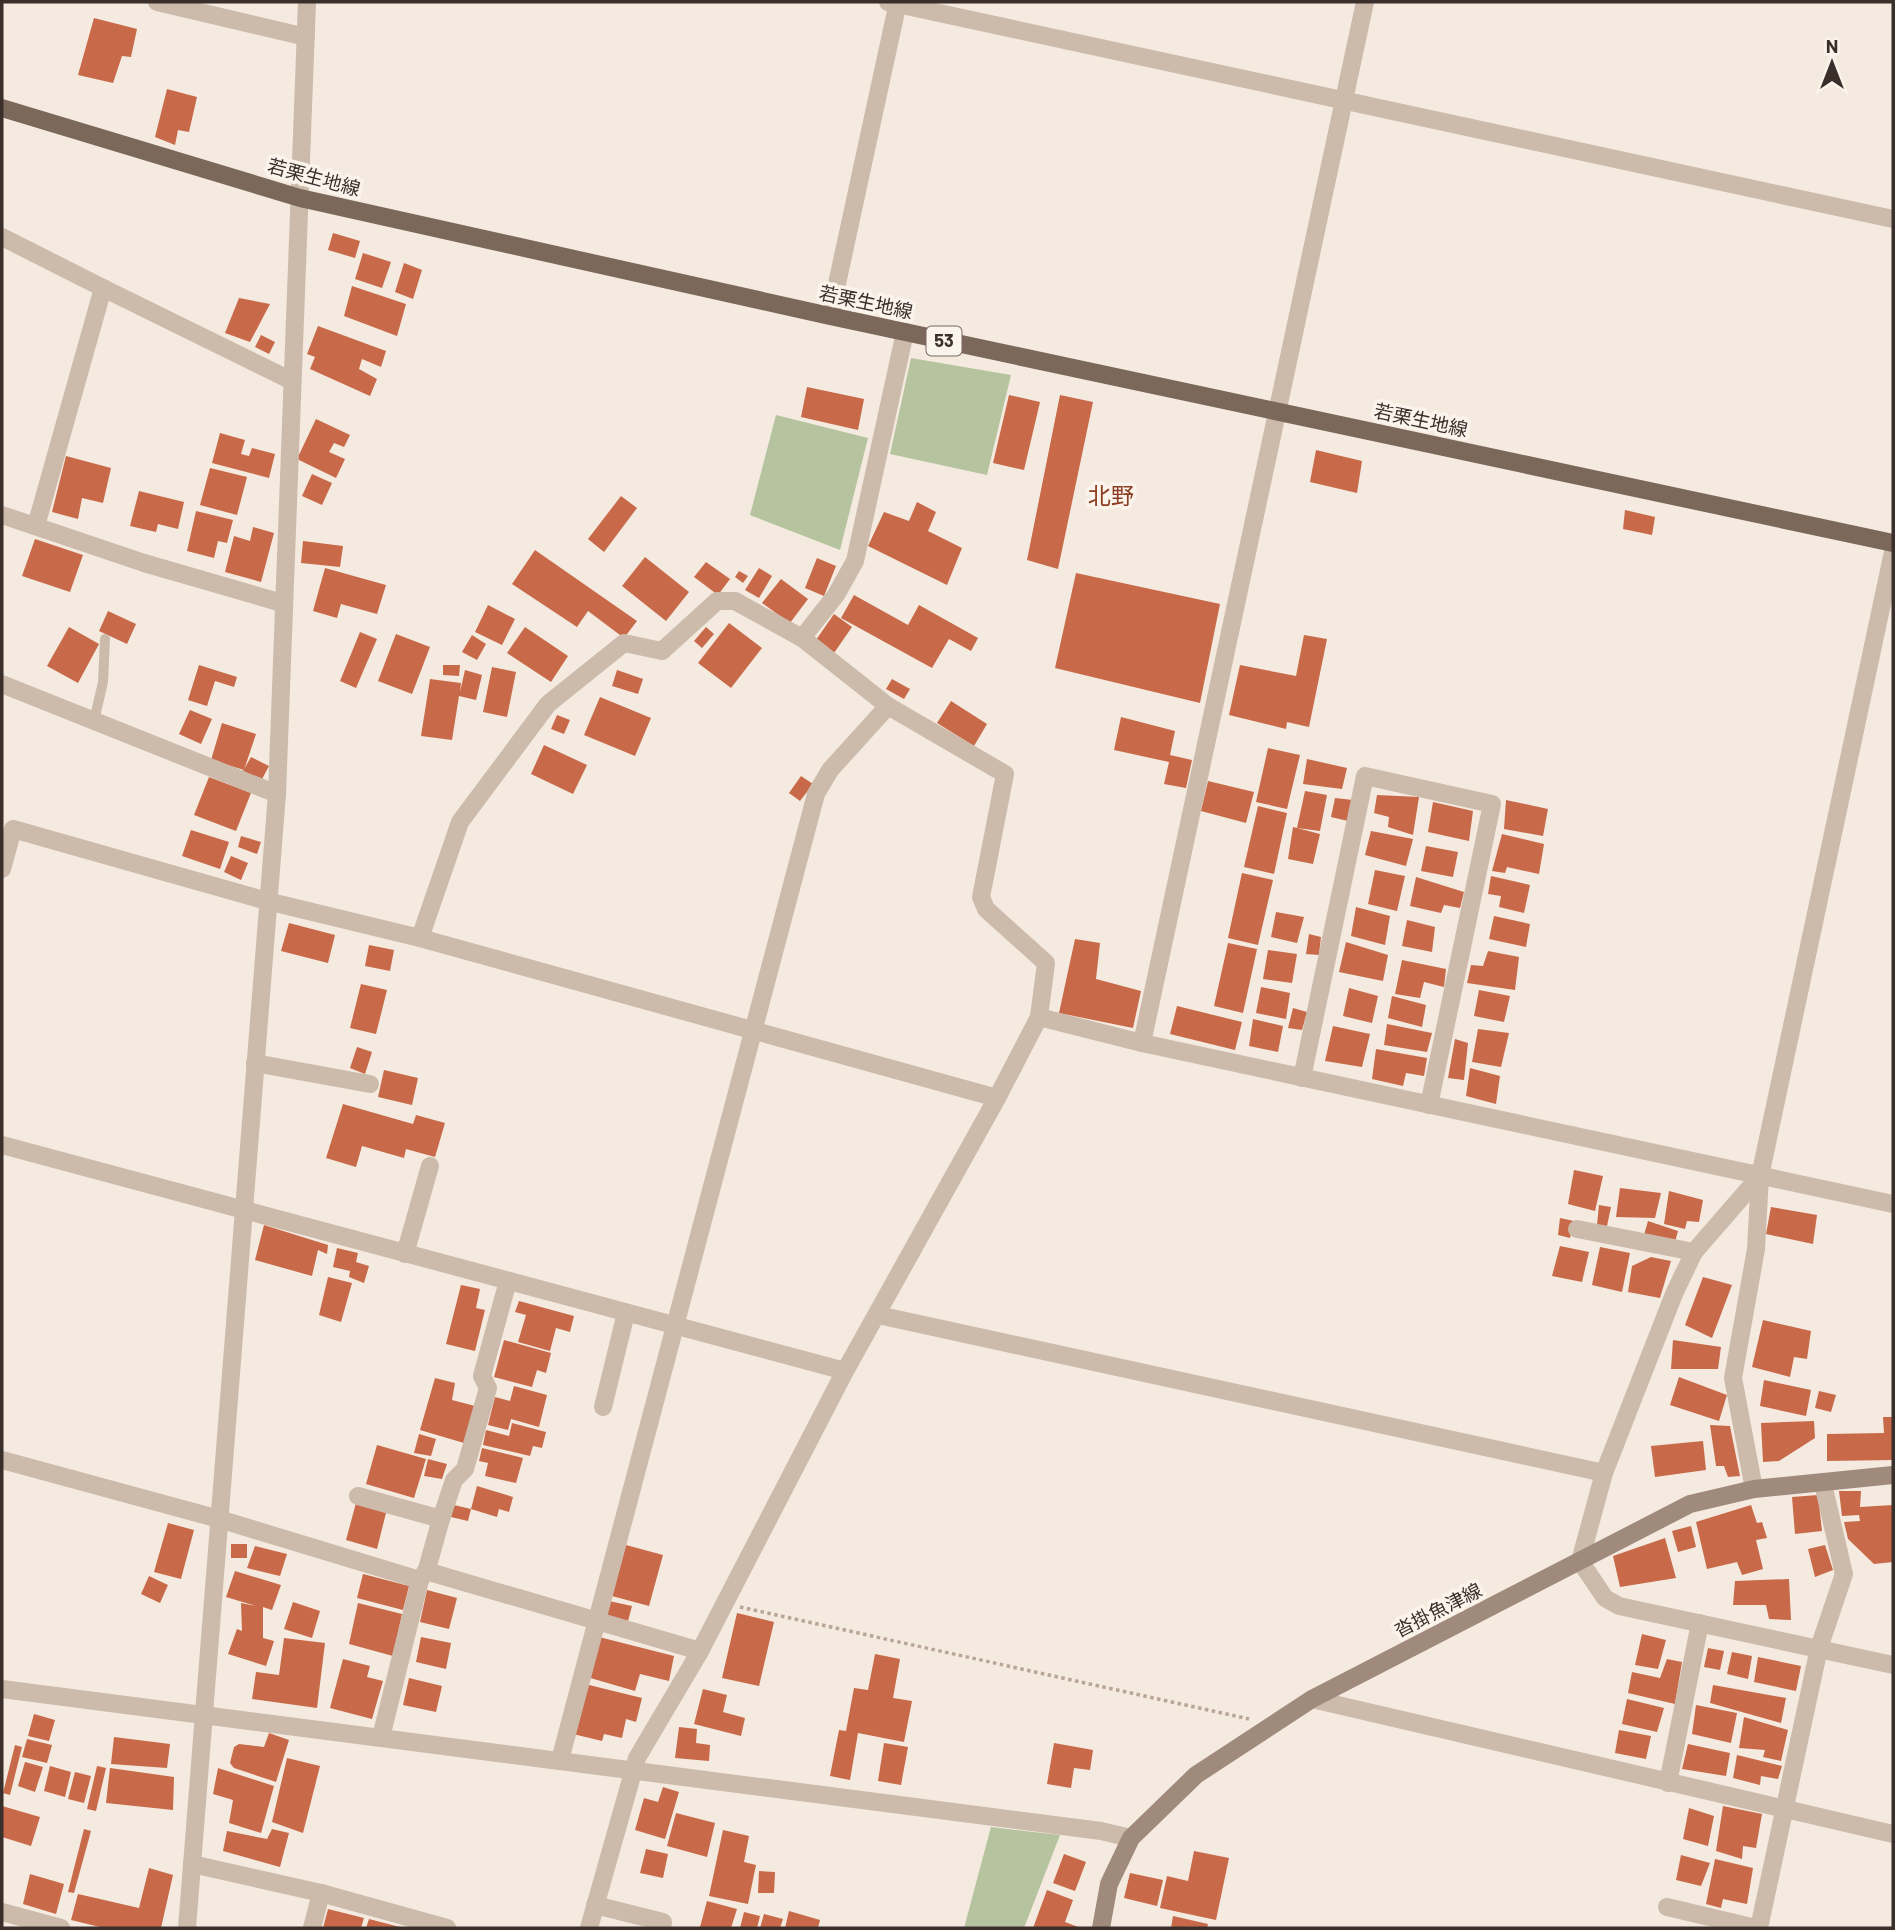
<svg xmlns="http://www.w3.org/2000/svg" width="1895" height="1930" viewBox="0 0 1895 1930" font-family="Barlow,'Noto Sans JP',sans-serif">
<rect width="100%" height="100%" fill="#f4eadf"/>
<g fill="#b6c39f">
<polygon points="911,358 1011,375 987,475 890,454"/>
<polygon points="776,415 868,438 840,550 750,515"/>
<polygon points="991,1827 1060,1835 1024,1928 964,1928"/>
</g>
<g fill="#c86a49">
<polygon points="94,18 137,29 131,57 122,56 113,83 78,75"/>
<polygon points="167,89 197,97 189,132 178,130 175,145 155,137"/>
<polygon points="333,233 360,241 355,258 328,250"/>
<polygon points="363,253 391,262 382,288 355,279"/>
<polygon points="404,263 422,270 413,299 395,292"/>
<polygon points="352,286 406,304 397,336 344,316"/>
<polygon points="239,298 270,304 250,342 225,333"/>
<polygon points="318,326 386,351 381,367 362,359 359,369 377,379 370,396 310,369 315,357 307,354"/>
<polygon points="261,335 275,342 269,354 255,347"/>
<polygon points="807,387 864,399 858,430 801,417"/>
<polygon points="1009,395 1040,402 1024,470 993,463"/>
<polygon points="1060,395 1093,402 1058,569 1027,560"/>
<polygon points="316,419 350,435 344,447 334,443 329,452 345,459 336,478 297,459"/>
<polygon points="220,433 245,440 241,454 249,456 252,448 275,454 269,478 212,463"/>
<polygon points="1316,450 1362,461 1357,493 1310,482"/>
<polygon points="66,456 111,468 103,503 82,498 78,519 52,512"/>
<polygon points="210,468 247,477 237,515 200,505"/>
<polygon points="312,474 332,483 322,505 302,496"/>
<polygon points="139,491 184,502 178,529 158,524 156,532 130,526"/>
<polygon points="621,496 637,508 604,552 588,539"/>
<polygon points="917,502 936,512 928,531 962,548 947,585 868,546 884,512 909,521"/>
<polygon points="1625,510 1655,517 1652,535 1623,529"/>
<polygon points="196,511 233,520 227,543 218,541 214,558 187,551"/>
<polygon points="253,527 274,533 261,582 225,572 234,536 250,541"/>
<polygon points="35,539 83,555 70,592 22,576"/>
<polygon points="303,541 343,546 340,567 301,563"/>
<polygon points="535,550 637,621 624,638 588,611 577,627 512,584"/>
<polygon points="645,557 689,592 666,621 622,586"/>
<polygon points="817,558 836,566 824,596 805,588"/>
<polygon points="706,562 730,579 718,595 694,577"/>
<polygon points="325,568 386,585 377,614 341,604 337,618 313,611"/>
<polygon points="759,568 772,576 759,598 745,590"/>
<polygon points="739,571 748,576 743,583 735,577"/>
<polygon points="1076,573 1220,604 1200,703 1055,668"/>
<polygon points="781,579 808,599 790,623 762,603"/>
<polygon points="854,595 908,625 919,605 978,638 971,651 949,639 932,668 841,618"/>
<polygon points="488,605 515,619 502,645 475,632"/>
<polygon points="108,611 136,624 127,644 99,631"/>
<polygon points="834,614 852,627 834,653 816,640"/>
<polygon points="729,623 762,648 731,688 698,663"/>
<polygon points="69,627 99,644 78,683 47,666"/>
<polygon points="525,627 568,656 551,682 507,653"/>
<polygon points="706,627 714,634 702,648 694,641"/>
<polygon points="360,632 377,639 356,688 340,681"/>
<polygon points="396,634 430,647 412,694 378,681"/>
<polygon points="472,635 486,644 477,660 462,652"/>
<polygon points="1304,635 1327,639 1309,727 1287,722 1286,729 1229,715 1240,665 1296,676"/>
<polygon points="199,665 237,677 234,687 215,681 207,706 188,700"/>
<polygon points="443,665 460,665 459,676 443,675"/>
<polygon points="492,667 516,672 507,717 483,712"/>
<polygon points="465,670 482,675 476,700 459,696 452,740 421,736 430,679 461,683 460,692"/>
<polygon points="617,670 643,679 638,694 612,686"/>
<polygon points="892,679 910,689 904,699 886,689"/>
<polygon points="600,697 651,718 635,756 584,735"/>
<polygon points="951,701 987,724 974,746 937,723"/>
<polygon points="190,710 212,719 201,744 179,734"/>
<polygon points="557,715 570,720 564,734 551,729"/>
<polygon points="1121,717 1175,731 1170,755 1192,760 1186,788 1164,784 1169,762 1114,750"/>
<polygon points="222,723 256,734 244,770 211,760"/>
<polygon points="544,745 587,765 573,794 531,774"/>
<polygon points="1268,748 1300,755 1287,809 1256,802"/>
<polygon points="251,757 269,766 261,781 243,771"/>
<polygon points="1307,759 1347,768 1342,789 1303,784"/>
<polygon points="801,776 813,784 800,801 789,793"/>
<polygon points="209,777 251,793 236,831 194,815"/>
<polygon points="1208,781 1254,792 1246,823 1201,811"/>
<polygon points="1305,791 1327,795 1320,831 1297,828 1320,834 1313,864 1288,859 1293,827 1297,828"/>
<polygon points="1377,795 1419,797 1413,835 1388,827 1389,817 1374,813"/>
<polygon points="1335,798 1353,800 1348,821 1331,817"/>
<polygon points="1506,800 1548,809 1543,836 1504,829"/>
<polygon points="1433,802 1473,811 1469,841 1428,832"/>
<polygon points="1258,806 1287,813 1274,874 1244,867"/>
<polygon points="191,830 229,842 220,869 182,856"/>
<polygon points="1371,831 1413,839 1406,866 1365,855"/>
<polygon points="1502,834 1544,844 1539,874 1507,867 1505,873 1492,871"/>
<polygon points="241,836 261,842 257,854 238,847"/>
<polygon points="1426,846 1458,852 1453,877 1421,871"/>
<polygon points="231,856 248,863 241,880 224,872"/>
<polygon points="1375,870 1405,876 1397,911 1368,904"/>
<polygon points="1242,873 1273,880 1258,945 1228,938"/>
<polygon points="1491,876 1530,885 1524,913 1499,907 1501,896 1488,894"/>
<polygon points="1416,877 1464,892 1460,908 1444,905 1441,913 1410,906"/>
<polygon points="1356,907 1390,916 1385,945 1351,936"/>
<polygon points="1276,912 1304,917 1297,943 1271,937"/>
<polygon points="1494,916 1530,924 1526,947 1489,939"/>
<polygon points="1407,920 1435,927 1432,952 1402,946"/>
<polygon points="289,923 335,935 328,963 281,951"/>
<polygon points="1309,934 1321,937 1319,955 1306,954"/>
<polygon points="1075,939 1100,943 1096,979 1141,991 1133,1028 1059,1013"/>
<polygon points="1346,942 1388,955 1383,981 1339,972"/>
<polygon points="1228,943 1257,949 1243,1013 1214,1006"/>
<polygon points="369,945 394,950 390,971 365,966"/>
<polygon points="1268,950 1297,954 1292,983 1263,979"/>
<polygon points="1488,951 1519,957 1515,990 1467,983 1471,965 1483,966"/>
<polygon points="1402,960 1446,969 1444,987 1424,982 1420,998 1395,994"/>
<polygon points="361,984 387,990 376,1034 350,1028"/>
<polygon points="1261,987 1290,993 1286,1019 1256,1013"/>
<polygon points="1349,988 1378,996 1372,1023 1343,1016"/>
<polygon points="1479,990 1510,996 1504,1022 1474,1016"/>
<polygon points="1392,996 1426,1005 1422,1027 1388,1018"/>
<polygon points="1177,1006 1242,1022 1235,1050 1170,1034"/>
<polygon points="1293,1008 1307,1012 1302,1030 1288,1028"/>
<polygon points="1253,1019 1283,1026 1278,1052 1249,1046"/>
<polygon points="1387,1024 1432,1033 1427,1052 1384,1045"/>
<polygon points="1333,1026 1370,1034 1362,1067 1325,1061"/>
<polygon points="1478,1029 1509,1033 1501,1067 1472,1062"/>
<polygon points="1455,1039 1468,1043 1464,1080 1448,1078"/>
<polygon points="357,1047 372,1052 365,1074 350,1068"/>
<polygon points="1376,1049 1427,1058 1424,1076 1406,1073 1403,1086 1372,1079"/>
<polygon points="1470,1068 1500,1076 1496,1104 1466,1096"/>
<polygon points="384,1070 418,1078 412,1105 378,1097"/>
<polygon points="343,1104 413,1124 416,1115 445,1123 435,1157 406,1149 404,1158 362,1146 356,1167 326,1158"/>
<polygon points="1574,1170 1603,1176 1595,1211 1568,1204"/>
<polygon points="1620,1188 1661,1193 1655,1218 1616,1217"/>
<polygon points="1669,1191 1703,1200 1699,1222 1687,1221 1685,1229 1664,1224"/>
<polygon points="1599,1205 1611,1207 1607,1226 1597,1225"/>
<polygon points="1771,1207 1817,1215 1813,1244 1766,1234"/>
<polygon points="1560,1218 1574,1221 1570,1238 1558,1235"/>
<polygon points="1648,1221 1678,1231 1675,1242 1644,1235"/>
<polygon points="264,1225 328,1245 327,1254 318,1250 312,1276 255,1260"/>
<polygon points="1560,1246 1589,1252 1582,1282 1552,1276"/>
<polygon points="1600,1247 1630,1253 1622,1292 1592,1285"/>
<polygon points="337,1248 358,1253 356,1262 369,1266 364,1283 349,1277 350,1271 333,1267"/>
<polygon points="1651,1257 1671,1261 1660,1298 1628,1292 1632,1266"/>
<polygon points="328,1277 352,1283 341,1322 319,1315"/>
<polygon points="1703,1277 1732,1285 1712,1338 1685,1325"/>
<polygon points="461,1285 480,1289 476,1308 485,1310 475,1351 446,1344"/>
<polygon points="519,1301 574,1316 570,1332 556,1328 550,1351 518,1342 526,1315 515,1312"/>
<polygon points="1763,1320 1811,1331 1807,1359 1794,1357 1790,1377 1752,1367"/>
<polygon points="504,1340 551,1353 546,1373 537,1370 532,1387 494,1377"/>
<polygon points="1673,1340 1721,1347 1718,1369 1671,1369"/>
<polygon points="1679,1377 1727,1395 1719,1421 1670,1405"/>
<polygon points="435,1378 455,1383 452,1400 475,1406 464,1443 420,1430"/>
<polygon points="1764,1380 1811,1390 1806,1416 1760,1406"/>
<polygon points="514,1386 547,1395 539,1427 511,1419 508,1430 488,1425 495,1397 510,1401"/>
<polygon points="1819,1391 1836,1395 1831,1412 1815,1408"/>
<polygon points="1883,1417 1893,1417 1893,1460 1827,1461 1827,1434 1884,1433"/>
<polygon points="1814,1421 1815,1438 1779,1461 1763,1462 1761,1423"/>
<polygon points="512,1423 546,1432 542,1448 533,1446 530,1456 483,1445 486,1430 509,1436"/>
<polygon points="1710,1425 1730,1426 1740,1476 1728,1477 1724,1466 1716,1466"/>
<polygon points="419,1434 436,1439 431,1456 414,1453"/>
<polygon points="1703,1441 1706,1470 1655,1477 1651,1446"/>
<polygon points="377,1445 426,1459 414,1498 366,1484"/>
<polygon points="482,1448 523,1458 516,1483 485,1476 488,1463 479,1461"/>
<polygon points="428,1459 447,1464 442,1479 424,1476"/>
<polygon points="477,1486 513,1497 509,1512 499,1509 497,1517 471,1509 468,1521 451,1517 454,1505 471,1509"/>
<polygon points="1839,1491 1861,1491 1860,1507 1893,1505 1893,1562 1874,1564 1848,1539 1844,1522 1860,1521 1859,1515 1842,1516"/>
<polygon points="1818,1495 1822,1531 1795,1534 1792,1497"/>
<polygon points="356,1503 386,1513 377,1549 346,1540"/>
<polygon points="1751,1505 1757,1523 1762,1522 1767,1538 1756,1540 1763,1569 1742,1575 1737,1562 1707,1569 1696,1522"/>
<polygon points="168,1523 194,1530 181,1579 154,1572"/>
<polygon points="1691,1526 1696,1547 1678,1552 1672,1531"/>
<polygon points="1665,1538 1676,1578 1620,1587 1613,1556"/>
<rect x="231" y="1544" width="16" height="14"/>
<polygon points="626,1545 663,1555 649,1606 612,1596"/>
<polygon points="1825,1545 1833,1570 1815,1577 1808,1549"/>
<polygon points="255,1546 287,1554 280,1576 247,1568"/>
<polygon points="235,1571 281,1585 272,1610 263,1607 263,1638 274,1641 266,1666 228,1654 237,1629 242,1631 241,1603 256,1606 226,1597"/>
<polygon points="363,1574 409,1586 403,1610 357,1598"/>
<polygon points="149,1576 168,1585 160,1603 141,1594"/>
<polygon points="1789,1579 1791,1620 1769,1619 1766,1605 1733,1605 1735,1581"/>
<polygon points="427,1590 457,1598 449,1629 420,1622"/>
<polygon points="609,1601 632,1606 628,1621 604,1615"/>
<polygon points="293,1602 320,1611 312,1638 284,1629"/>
<polygon points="358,1603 402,1614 393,1656 349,1644"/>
<polygon points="737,1613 774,1622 759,1686 722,1678"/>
<polygon points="1642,1634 1666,1640 1658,1669 1635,1665"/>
<polygon points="421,1637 451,1643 446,1669 416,1662"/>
<polygon points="599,1637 674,1656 669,1681 640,1674 635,1691 587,1677"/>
<polygon points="284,1638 325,1643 317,1708 252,1699 256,1672 279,1675"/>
<polygon points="1708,1648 1724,1651 1720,1670 1704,1667"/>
<polygon points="1732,1652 1752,1656 1748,1679 1727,1674"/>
<polygon points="875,1654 900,1659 893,1698 912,1701 904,1742 858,1733 850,1780 830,1776 839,1730 846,1731 854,1688 868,1690"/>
<polygon points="1758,1657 1801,1666 1796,1691 1754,1682"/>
<polygon points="343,1659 370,1666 367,1677 383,1681 372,1719 330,1708"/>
<polygon points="1667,1659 1682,1662 1675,1704 1628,1693 1632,1672 1660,1678"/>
<polygon points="409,1678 442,1686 436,1712 403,1705"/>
<polygon points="585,1684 642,1698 636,1722 626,1719 622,1738 604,1734 602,1741 573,1734"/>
<polygon points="1713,1685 1786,1698 1781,1723 1710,1703"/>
<polygon points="703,1689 727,1695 723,1712 745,1718 741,1736 694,1724"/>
<polygon points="1627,1699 1664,1708 1657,1732 1622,1724"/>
<polygon points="1696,1705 1737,1713 1731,1743 1692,1734"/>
<polygon points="34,1714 55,1720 49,1741 28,1736"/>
<polygon points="1744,1717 1788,1730 1781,1761 1763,1757 1765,1750 1739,1748"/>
<polygon points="679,1727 697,1729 696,1743 710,1745 709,1761 675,1758"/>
<polygon points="1619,1730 1651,1736 1646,1759 1615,1753"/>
<polygon points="269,1733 289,1740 276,1782 234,1768 230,1763 234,1747 239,1744 264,1747"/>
<polygon points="114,1737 170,1744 167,1768 111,1764"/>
<polygon points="27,1739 52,1745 47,1763 22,1757"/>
<polygon points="884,1743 908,1747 901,1785 878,1781"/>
<polygon points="1054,1743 1093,1750 1090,1770 1074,1768 1071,1788 1047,1784"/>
<polygon points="1688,1744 1730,1753 1726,1776 1682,1769"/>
<polygon points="15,1745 22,1747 10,1795 3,1793"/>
<polygon points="1737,1755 1782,1766 1778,1779 1761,1776 1760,1785 1733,1778"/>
<polygon points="287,1758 320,1766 303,1833 272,1822"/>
<polygon points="25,1762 43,1767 35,1792 18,1786"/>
<polygon points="50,1766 71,1772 65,1797 44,1791"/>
<polygon points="97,1766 106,1768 96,1811 87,1809"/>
<polygon points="110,1768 174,1777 173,1810 106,1803"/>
<polygon points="218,1768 274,1786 261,1833 229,1823 233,1800 213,1794"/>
<polygon points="75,1772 91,1776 84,1803 68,1799"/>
<polygon points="663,1787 679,1792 665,1839 635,1830 644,1798 658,1802"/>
<polygon points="2,1806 40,1817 31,1846 2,1837"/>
<polygon points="1723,1806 1762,1814 1756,1848 1743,1846 1742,1859 1716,1851"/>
<polygon points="1689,1808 1714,1816 1708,1846 1683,1839"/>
<polygon points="676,1813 715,1823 707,1857 667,1846"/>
<polygon points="84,1829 91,1831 74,1893 68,1892"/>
<polygon points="272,1829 289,1833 280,1867 223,1851 227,1831 267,1839"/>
<polygon points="723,1830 749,1836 744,1862 756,1865 748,1904 709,1896"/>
<polygon points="646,1849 668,1854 663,1878 640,1873"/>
<polygon points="1194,1851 1229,1858 1216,1920 1160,1908 1167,1876 1188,1881"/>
<polygon points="1064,1854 1086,1862 1075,1891 1053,1883"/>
<polygon points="1681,1855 1710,1863 1701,1886 1676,1880"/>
<polygon points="1715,1859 1753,1868 1747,1904 1723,1899 1721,1908 1706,1904"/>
<polygon points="149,1868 173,1875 161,1928 104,1928 71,1920 78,1894 139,1908"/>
<polygon points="759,1871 775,1872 774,1893 758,1893"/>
<polygon points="1130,1873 1163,1880 1157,1906 1124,1898"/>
<polygon points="30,1874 64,1884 56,1914 23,1904"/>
<polygon points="1047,1890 1073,1900 1065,1922 1081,1928 1033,1928"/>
<polygon points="707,1901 737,1909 731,1928 700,1927"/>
<polygon points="328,1909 364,1918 361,1928 323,1928"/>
<polygon points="789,1911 820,1920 818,1928 785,1928"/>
<polygon points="744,1912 760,1916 757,1928 740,1928"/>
<polygon points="764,1914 783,1919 780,1928 760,1928"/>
<polygon points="1173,1916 1208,1924 1207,1928 1171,1928"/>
<polygon points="369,1919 400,1927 400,1928 366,1928"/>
</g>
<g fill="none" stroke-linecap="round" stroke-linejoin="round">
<polyline stroke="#b8a595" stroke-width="3.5" stroke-dasharray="3.5 3.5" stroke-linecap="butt" points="740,1607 1249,1719"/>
<polyline stroke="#ccbbab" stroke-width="10" points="94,721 103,682 105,639"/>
<g stroke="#ccbbab" stroke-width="18">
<polyline points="157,2 306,37"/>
<polyline points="888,2 1893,219"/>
<polyline points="2,237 103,288 36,526"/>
<polyline points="103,288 292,381"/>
<polyline points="830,316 898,2"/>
<polyline points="2,515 144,563 282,603"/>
<polyline points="2,684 277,794"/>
<polyline points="2,869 13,829 267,901 420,938 997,1098 1039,1017 1046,963 986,909 981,897 1005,774 888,706 802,638 836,595 855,561 905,332"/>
<polyline points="420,938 460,822 548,704 624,643 662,651 717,601 735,601 802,638"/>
<polyline points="1039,1017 1142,1043 1893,1204"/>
<polyline points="1142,1043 1365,2"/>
<polyline points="255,1063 370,1084"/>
<polyline points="1302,1078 1365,776 1492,804 1429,1105"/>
<polyline points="2,1145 845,1371"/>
<polyline points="1760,1176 1694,1252 1674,1294 1604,1473 1580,1561 1605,1598 1619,1606 1893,1665"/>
<polyline points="1577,1229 1694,1252"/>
<polyline points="405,1254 430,1166"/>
<polyline points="878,1315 1604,1473"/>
<polyline points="603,1407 626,1313"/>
<polyline points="2,1460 219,1519 420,1580"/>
<polyline points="1754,1489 1733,1378 1756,1249 1760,1176 1893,552"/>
<polyline points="358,1496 441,1519 427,1569 420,1580 381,1737"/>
<polyline points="441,1519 454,1480 465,1469 488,1388 482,1376 508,1281"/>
<polyline points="426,1571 700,1651"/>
<polyline points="2,1689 1101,1831 1131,1838"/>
<polyline points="1312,1699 1893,1834"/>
<polyline points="560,1760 816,794 830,770 888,706"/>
<polyline points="1668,1783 1700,1623"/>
<polyline points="192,1864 321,1893 312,1928"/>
<polyline points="321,1893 447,1928"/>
<polyline points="595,1905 663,1922 662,1928"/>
<polyline points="1667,1907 1756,1928"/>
<polyline points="2,1912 61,1928"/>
<polyline points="187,1928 277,794 307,2"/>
<polyline points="589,1928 637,1758 699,1653 845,1371 997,1098"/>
<polyline points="1759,1928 1819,1648 1844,1574 1823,1484"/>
</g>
<polyline stroke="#a08a7c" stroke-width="18" points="1101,1928 1109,1884 1131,1838 1196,1775 1312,1699 1690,1504 1754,1489 1893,1475"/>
<polyline stroke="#7c675b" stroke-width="18" points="2,108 300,198 830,316 1893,543"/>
</g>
<g text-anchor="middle" stroke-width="7" stroke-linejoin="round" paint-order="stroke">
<rect fill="#fbf4ec" stroke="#746a64" stroke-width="2" x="926.5" y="326.5" width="35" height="29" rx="5"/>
<g font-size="18" font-weight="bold" fill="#3a2f2a">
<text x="944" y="347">53</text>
</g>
<g font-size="19" fill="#3a2f2a" stroke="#fbf4ec">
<text transform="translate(314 177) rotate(15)" y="7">若栗生地線</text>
<text transform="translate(866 302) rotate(12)" y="7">若栗生地線</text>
<text transform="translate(1421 420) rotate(12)" y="7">若栗生地線</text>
<text transform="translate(1438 1610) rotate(-27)" y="7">沓掛魚津線</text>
</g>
<g font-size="23" fill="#8b3c21" stroke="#fbf4ec">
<text x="1111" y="504">北野</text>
</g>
</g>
<rect width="1895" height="1930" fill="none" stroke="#3a2f2a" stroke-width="7"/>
<g transform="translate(1832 63)" stroke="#fbf4ec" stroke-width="5" paint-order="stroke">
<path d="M0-5L12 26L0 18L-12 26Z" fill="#3a2f2a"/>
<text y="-10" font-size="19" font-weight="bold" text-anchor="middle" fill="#3a2f2a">N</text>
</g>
</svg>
